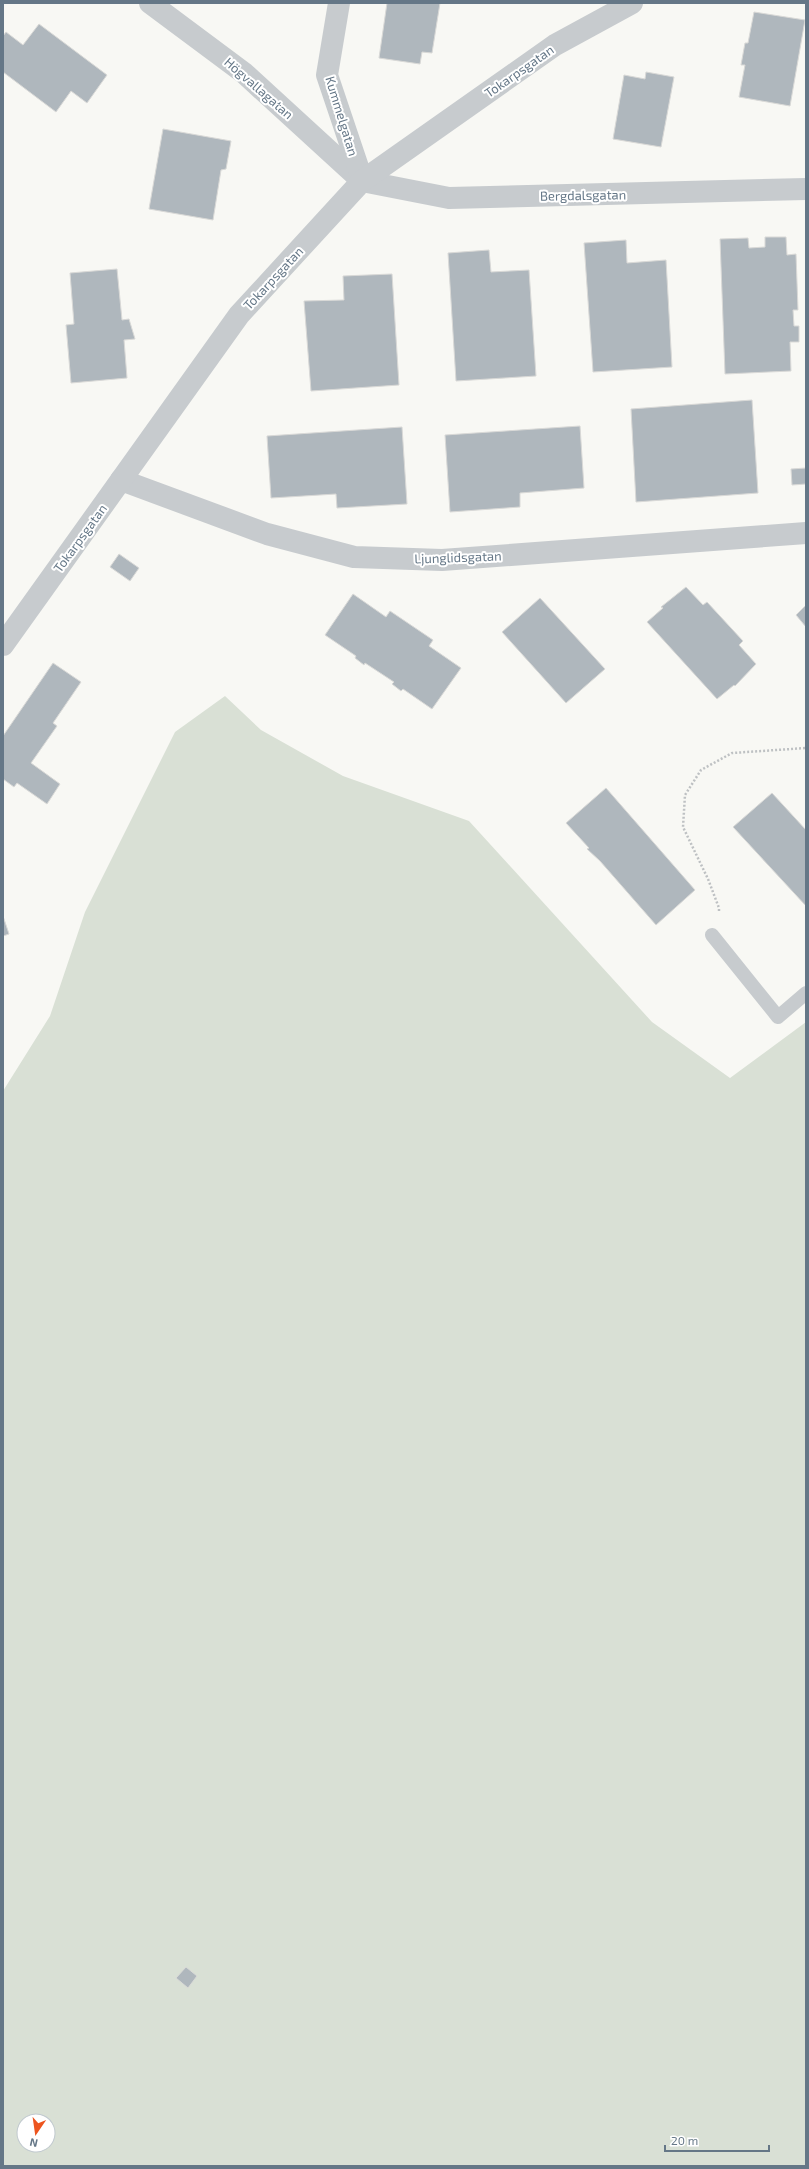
<svg xmlns="http://www.w3.org/2000/svg" width="809" height="2169" viewBox="0 0 809 2169" font-family="'Exo 2',sans-serif">
<rect width="100%" height="100%" fill="#f8f8f4"/>
<path fill="#d9e0d5" fill-rule="evenodd" d="M225 696 261 730 343 776 469 821 652 1022 730 1078 806 1022V2166H3V1091L50 1016 85 912 175 732ZM24 2121H48V2145H24Z"/>
<g fill="#afb7bd" stroke="#d9d9d7">
<polygon points="387,3 440,3 432,53 422,52 420,64 379,58"/>
<polygon points="754,12 805,20 790,106 739,97 745,65 741,65 745,43 748,43"/>
<polygon points="39,24 107,75 87,103 71,91 56,112 3,72 3,36 6,32 23,45"/>
<polygon points="646,72 674,77 661,147 613,139 624,75 645,79"/>
<polygon points="163,129 231,141 226,169 221,170 213,220 149,209"/>
<polygon points="765,237 786,237 787,255 796,254 798,310 793,310 794,326 799,326 799,342 790,342 791,371 725,374 720,239 748,238 749,248 765,247"/>
<polygon points="626,240 627,263 666,260 672,367 593,372 584,243"/>
<polygon points="489,250 491,272 529,270 536,376 456,381 448,253"/>
<polygon points="117,269 122,320 129,319 135,339 124,340 127,378 71,383 66,325 74,324 70,273"/>
<polygon points="392,274 399,385 311,391 304,301 344,300 343,276"/>
<polygon points="752,400 758,493 636,502 631,409"/>
<polygon points="580,426 584,488 520,493 520,507 450,512 445,435"/>
<polygon points="402,427 407,504 337,508 336,494 271,498 267,436"/>
<polygon points="806,468 806,484 792,485 791,469"/>
<polygon points="119,554 139,568 130,581 110,567"/>
<polygon points="686,587 703,605 707,602 743,641 739,645 756,664 735,686 734,685 717,699 647,622 663,608 661,607"/>
<polygon points="353,594 386,617 390,611 433,640 429,646 461,668 432,709 403,689 401,691 392,684 394,682 365,663 364,665 355,658 356,656 325,635"/>
<polygon points="540,598 605,669 566,703 502,632"/>
<polygon points="806,605 806,627 796,615"/>
<polygon points="53,663 81,682 53,723 57,726 31,763 60,784 47,804 17,783 14,787 3,779 3,736"/>
<polygon points="606,788 695,890 656,925 600,861 587,849 589,848 566,823"/>
<polygon points="772,793 806,830 806,906 733,827"/>
<polygon points="3,916 9,934 3,936"/>
<polygon points="186,1967 197,1976 188,1988 176,1978"/>
</g>
<g fill="none" stroke-linecap="round" stroke-linejoin="round">
<polyline stroke="#bec1c3" stroke-width="2.5" stroke-dasharray="2 2" stroke-linecap="butt" points="719,911 719,908 708,879 683,827 685,795 701,770 732,753 806,748"/>
<polyline stroke="#c7cbce" stroke-width="14" points="712,935 778,1017 806,993"/>
<g stroke="#c7cbce" stroke-width="22">
<polyline points="150,3 244,73 362,181"/>
<polyline points="339,3 327,75 362,179"/>
<polyline points="362,181 449,198 806,189"/>
<polyline points="121,480 267,534 354,557 442,560 806,533"/>
<polyline points="3,645 239,315 362,181 555,45 632,3"/>
</g>
</g>
<g text-anchor="middle" stroke-width="4" stroke-linejoin="round" paint-order="stroke">
<g font-size="13" fill="#657787" stroke="#fff">
<text transform="translate(519 71) rotate(-35)" y="5">Tokarpsgatan</text>
<text transform="translate(259 88) rotate(41)" y="5">Högvallagatan</text>
<text transform="translate(342 116) rotate(73)" y="5">Kummelgatan</text>
<text transform="translate(583 195) rotate(-1)" y="5">Bergdalsgatan</text>
<text transform="translate(273 278) rotate(-47)" y="5">Tokarpsgatan</text>
<text transform="translate(80 538) rotate(-54)" y="5">Tokarpsgatan</text>
<text transform="translate(458 557) rotate(-2)" y="5">Ljunglidsgatan</text>
</g>
</g>
<rect width="809" height="2169" fill="none" stroke="#657787" stroke-width="8"/>
<g transform="translate(36 2133) rotate(193)"><circle r="19" fill="#ffffff" stroke="#c1c9cf"/>
<path d="M0-3L7 15L0 10L-7 15Z" fill="#ed551f"/>
<text y="-6" font-size="11" font-weight="bold" text-anchor="middle" fill="#657787">N</text>
</g>
<path d="M665 2145v6h104v-6" fill="none" stroke="#657787" stroke-width="2"/>
<text x="671" y="2145" font-size="12" fill="#657787" stroke="#ffffff" stroke-width="3" paint-order="stroke">20 m</text>
</svg>
